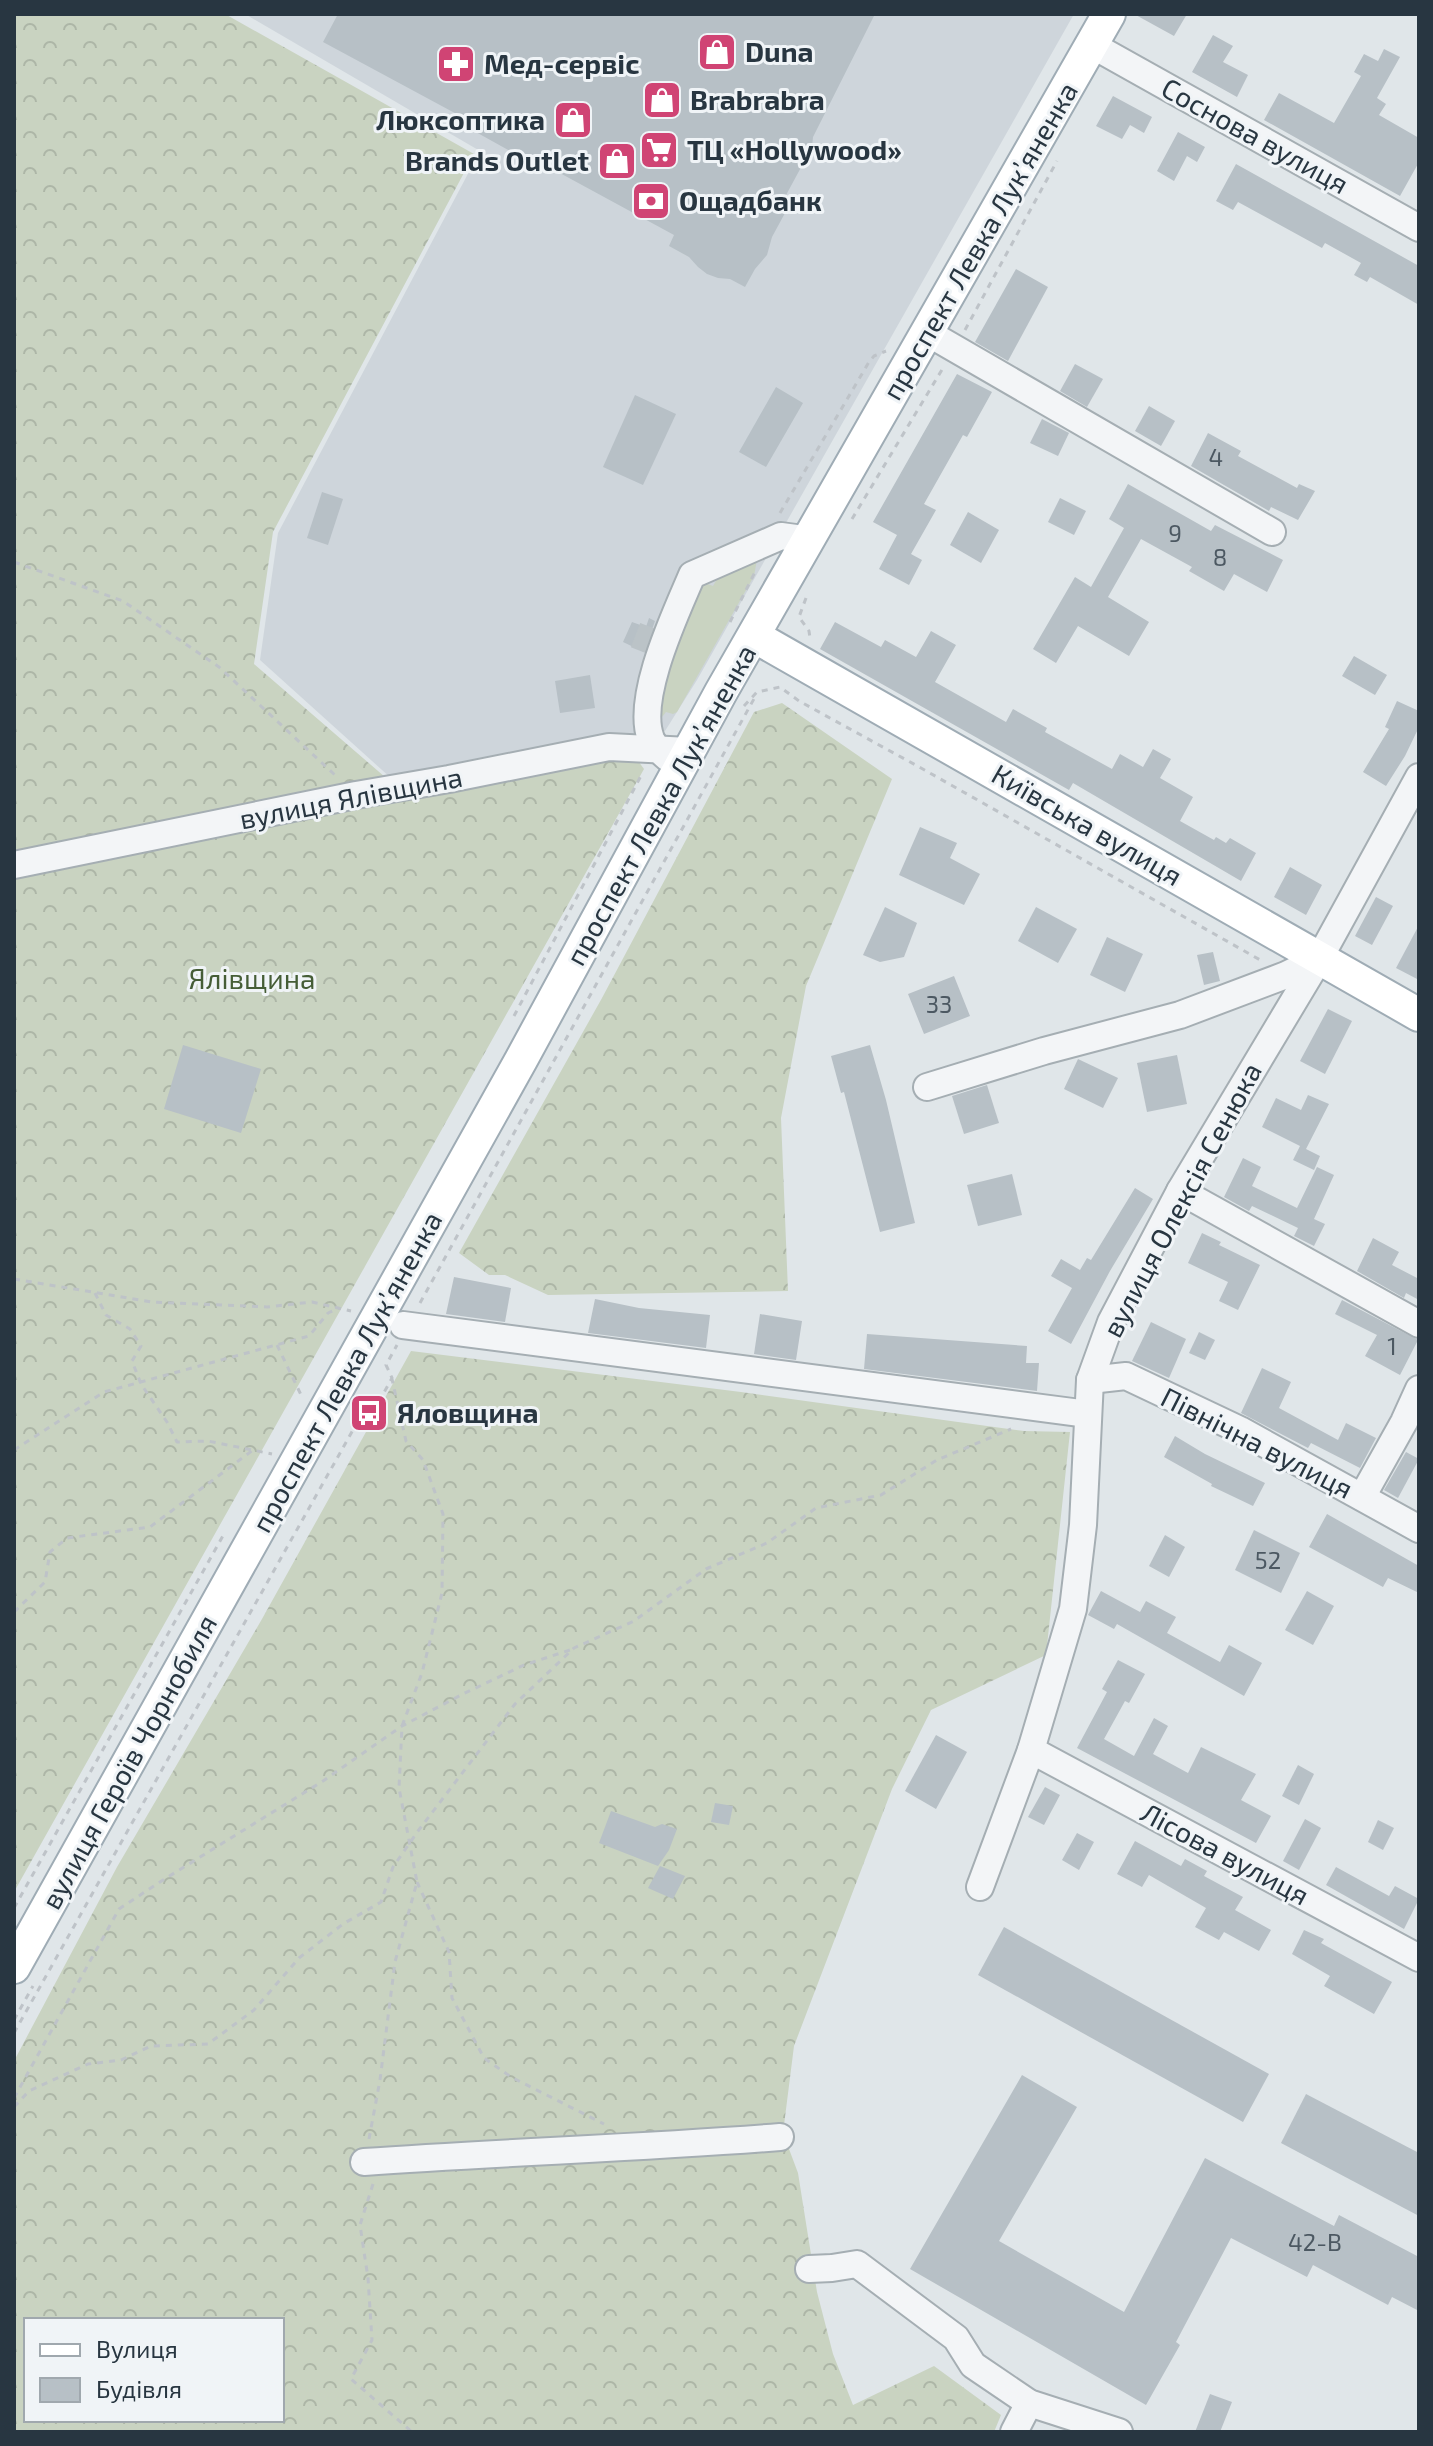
<svg xmlns="http://www.w3.org/2000/svg" width="1433" height="2446" viewBox="0 0 1433 2446" font-family="'Exo 2',sans-serif">
<defs>
<pattern id="forest-crowns" width="20" height="18" patternUnits="userSpaceOnUse" patternTransform="scale(2)"><rect width="20" height="18" fill="#c9d3c1"/><path d="M2 6a3 3 0 1 1 6 0M12 15a3 3 0 1 1 6 0" fill="none" stroke="#adb6a7"/></pattern>
</defs>
<rect width="100%" height="100%" fill="#e0e6e9"/>
<polygon fill="#ced5db" points="245,14 1074,14 697,680 665,731 392,779 260,660 278,533 480,151"/>
<polygon fill="#c9d3c1" points="758,554 754,576 677,712 673,714 666,712 662,717 659,711 664,665 691,606 705,583 713,586 722,570"/>
<g fill="url(#forest-crowns)" fill-rule="evenodd">
<polygon points="14,14 225,14 474,154 273,532 254,664 407,796 630,750 644,769 14,1892"/>
<polygon points="782,703 892,779 806,986 781,1118 788,1291 548,1295 505,1275 489,1275 459,1253 602,998 754,712"/>
<path d="M411 1351 741 1392 1024 1431 1070 1432 1046 1655 931 1710 892 1789 794 2046 783 2133 798 2173 817 2292 833 2354 853 2405 934 2366 1001 2415 994 2432H14V2061L117 1867 262 1619ZM26 2320H282V2420H26Z"/>
</g>
<g fill="#b7c0c6">
<polygon points="338,14 875,14 813,137 812,147 778,210 785,213 772,237 767,255 755,269 745,287 730,279 718,278 707,274 698,267 689,257 669,246 674,235 523,153 521,157 474,131 477,125 323,42"/>
<polygon points="1134,14 1187,14 1174,36"/>
<polygon points="1213,35 1233,46 1223,62 1248,75 1237,97 1192,72"/>
<polygon points="1384,49 1400,57 1377,98 1386,104 1379,115 1419,138 1419,162 1400,196 1264,120 1279,93 1334,123 1361,76 1354,72 1364,54 1378,61"/>
<polygon points="1113,96 1152,117 1144,133 1130,125 1122,139 1096,126"/>
<polygon points="1178,132 1205,147 1197,162 1187,156 1174,181 1157,171"/>
<polygon points="1236,164 1419,266 1419,305 1370,277 1367,282 1354,275 1361,263 1325,243 1322,248 1238,202 1233,210 1216,201"/>
<polygon points="1016,269 1048,287 1008,361 975,342"/>
<polygon points="1075,364 1103,379 1087,407 1060,391"/>
<polygon points="957,374 992,392 967,437 963,435 924,504 936,510 911,554 922,560 909,585 879,569 897,535 873,522"/>
<polygon points="776,387 803,403 766,467 739,452"/>
<polygon points="635,395 676,414 643,485 603,467"/>
<polygon points="1149,406 1175,421 1161,446 1135,431"/>
<polygon points="1042,419 1069,433 1058,456 1030,443"/>
<polygon points="1208,433 1241,451 1238,456 1297,488 1299,484 1315,491 1298,520 1271,507 1269,511 1191,466"/>
<polygon points="1128,484 1211,531 1215,525 1283,560 1267,592 1234,574 1224,591 1189,571 1192,567 1141,539 1108,597 1149,622 1129,656 1078,626 1056,663 1033,649 1075,577 1091,587 1124,528 1109,519"/>
<polygon points="322,492 343,499 328,545 307,538"/>
<polygon points="1060,498 1086,511 1074,535 1048,522"/>
<polygon points="968,512 999,530 981,563 950,545"/>
<polygon points="649,618 655,621 644,652 623,642 632,622 646,627"/>
<polygon points="835,622 881,647 885,640 916,657 931,631 956,645 935,682 1006,722 1013,709 1047,728 1045,732 1112,769 1120,754 1143,767 1153,749 1171,759 1160,778 1193,797 1180,821 1214,840 1216,837 1226,843 1230,838 1256,853 1241,881 1073,783 1069,790 820,649"/>
<polygon points="1354,656 1387,675 1375,695 1342,676"/>
<polygon points="590,675 595,708 560,713 555,681"/>
<polygon points="1397,701 1419,711 1419,727 1405,756 1386,786 1363,772 1389,729 1385,727"/>
<polygon points="920,827 957,843 950,858 980,874 964,905 899,875"/>
<polygon points="1290,867 1322,885 1306,915 1274,897"/>
<polygon points="1376,897 1393,906 1372,945 1355,936"/>
<polygon points="885,907 917,923 904,957 880,962 863,955"/>
<polygon points="1036,907 1077,929 1058,963 1018,941"/>
<polygon points="1419,925 1419,980 1396,968"/>
<polygon points="1107,937 1143,954 1125,992 1090,975"/>
<polygon points="1213,952 1220,981 1204,985 1197,955"/>
<polygon points="954,976 970,1016 924,1034 908,994"/>
<polygon points="1328,1009 1352,1021 1325,1074 1300,1061"/>
<polygon points="183,1045 261,1069 241,1133 164,1109"/>
<polygon points="870,1045 886,1100 915,1223 880,1232 844,1092 841,1093 831,1056"/>
<polygon points="1177,1055 1187,1104 1147,1112 1137,1063"/>
<polygon points="1078,1059 1118,1078 1103,1108 1064,1089"/>
<polygon points="987,1085 999,1123 964,1134 952,1096"/>
<polygon points="1308,1095 1329,1104 1306,1149 1320,1156 1314,1170 1293,1160 1300,1146 1262,1127 1276,1098 1301,1110"/>
<polygon points="1243,1158 1261,1167 1252,1186 1297,1208 1317,1167 1334,1175 1314,1219 1325,1224 1314,1246 1294,1236 1298,1228 1252,1206 1249,1211 1224,1197"/>
<polygon points="1012,1174 1022,1215 978,1226 967,1185"/>
<polygon points="1135,1188 1153,1199 1110,1271 1071,1344 1048,1331 1072,1288 1051,1276 1061,1259 1080,1270 1087,1258 1091,1260"/>
<polygon points="1202,1233 1221,1242 1219,1245 1260,1265 1238,1310 1219,1301 1228,1282 1188,1263"/>
<polygon points="1373,1238 1399,1252 1392,1265 1419,1279 1419,1300 1406,1293 1404,1298 1357,1271"/>
<polygon points="454,1277 511,1288 505,1322 446,1314"/>
<polygon points="595,1299 639,1308 710,1315 706,1348 588,1333"/>
<polygon points="1342,1300 1418,1340 1400,1375 1365,1356 1377,1335 1335,1314"/>
<polygon points="760,1314 802,1321 796,1360 754,1354"/>
<polygon points="1151,1322 1186,1339 1169,1378 1132,1361"/>
<polygon points="1199,1332 1215,1340 1205,1360 1189,1353"/>
<polygon points="867,1334 1027,1346 1026,1363 1039,1363 1037,1391 864,1369"/>
<polygon points="1262,1368 1291,1382 1279,1408 1338,1440 1346,1423 1376,1438 1360,1468 1311,1443 1308,1448 1241,1413"/>
<polygon points="1175,1436 1205,1454 1265,1483 1253,1506 1211,1486 1212,1484 1164,1457"/>
<polygon points="1406,1452 1419,1459 1398,1498 1384,1490"/>
<polygon points="1327,1514 1419,1566 1419,1593 1388,1578 1383,1587 1309,1547"/>
<polygon points="1254,1530 1300,1553 1281,1593 1235,1570"/>
<polygon points="1165,1535 1185,1547 1169,1577 1149,1566"/>
<polygon points="1101,1591 1140,1612 1146,1601 1176,1617 1167,1633 1220,1662 1229,1645 1262,1663 1244,1696 1117,1624 1114,1629 1088,1615"/>
<polygon points="1307,1591 1334,1606 1313,1645 1285,1630"/>
<polygon points="1118,1660 1145,1674 1129,1703 1125,1701 1104,1739 1134,1756 1154,1718 1168,1726 1153,1754 1188,1773 1201,1747 1256,1774 1241,1800 1271,1816 1256,1843 1077,1748 1107,1692 1102,1689"/>
<polygon points="936,1735 967,1752 936,1809 905,1791"/>
<polygon points="1298,1765 1314,1774 1299,1805 1282,1796"/>
<polygon points="1045,1787 1060,1795 1044,1825 1028,1817"/>
<polygon points="715,1803 733,1806 729,1825 711,1822"/>
<polygon points="611,1811 655,1827 662,1824 677,1829 669,1850 658,1866 599,1843"/>
<polygon points="1305,1819 1321,1828 1299,1870 1283,1861"/>
<polygon points="1378,1820 1394,1828 1383,1850 1368,1842"/>
<polygon points="1077,1833 1094,1842 1079,1870 1062,1860"/>
<polygon points="1135,1841 1181,1866 1185,1859 1207,1871 1204,1876 1243,1897 1235,1910 1271,1930 1259,1951 1224,1932 1219,1940 1195,1927 1206,1908 1149,1875 1142,1887 1117,1874"/>
<polygon points="660,1866 685,1876 673,1899 648,1888"/>
<polygon points="1336,1867 1389,1896 1395,1886 1419,1899 1404,1929 1326,1885"/>
<polygon points="1004,1927 1269,2074 1243,2122 978,1975"/>
<polygon points="1304,1930 1324,1939 1321,1943 1392,1982 1374,2014 1324,1986 1330,1976 1292,1954"/>
<polygon points="1022,2075 1077,2107 999,2241 1124,2312 1205,2158 1334,2226 1339,2215 1419,2257 1419,2311 1392,2297 1388,2305 1313,2265 1307,2277 1231,2238 1176,2342 1180,2345 1146,2405 910,2269"/>
<polygon points="1306,2094 1419,2153 1419,2216 1281,2143"/>
<polygon points="1210,2394 1232,2402 1220,2432 1195,2432"/>
</g>
<g fill="none" stroke-linecap="round" stroke-linejoin="round">
<polyline stroke="#bbc3c7" stroke-width="26" stroke-dasharray="26 13" stroke-linecap="butt" points="643,652 655,621"/>
<defs>
<g id="minor">
<polyline points="1092,45 1419,228"/>
<polyline points="928,333 1272,532"/>
<path d="M668 758C662 753 654 746 651 739 635 698 676 613 692 575L781 536 796 538 806 542"/>
<polyline points="14,865 356,795 449,779 609,747 689,751"/>
<polyline points="927,1087 1044,1051 1180,1015 1286,975 1319,959"/>
<polyline points="1180,1191 1419,1324"/>
<polyline points="403,1325 1088,1414"/>
<polyline points="1090,1380 1126,1376 1240,1430 1419,1529"/>
<polyline points="1362,1497 1404,1422 1419,1389"/>
<polyline points="1031,1750 1419,1958"/>
<polyline points="980,1887 1031,1750 1073,1609 1083,1525 1090,1380 1111,1322 1180,1191 1319,959 1419,777"/>
<path d="M364 2162C503 2152 641 2148 780 2137"/>
<polyline points="809,2269 832,2268 857,2264 956,2338 973,2365 1029,2403 1119,2432"/>
<polyline points="1014,2432 1029,2403"/>
</g>
<g id="major">
<polyline points="754,636 1419,1015"/>
<polyline points="14,1967 521,1060 721,692 1109,14"/>
</g>
</defs>
<use href="#minor" stroke="#a5aeb3" stroke-width="30"/>
<use href="#major" stroke="#9facb5" stroke-width="36"/>
<g stroke="#bec3c8" stroke-width="3" stroke-dasharray="6 6" stroke-linecap="butt">
<polyline points="965,330 1057,161"/>
<polyline points="780,513 869,362 874,356 886,351"/>
<polyline points="852,519 943,368"/>
<polyline points="14,562 123,601 219,667 336,776"/>
<polyline points="806,598 799,617 809,631 810,638"/>
<polyline points="730,622 755,572"/>
<polyline points="744,706 757,692 780,687 799,701 921,768 1262,961"/>
<polyline points="514,1016 643,772"/>
<polyline points="14,1279 152,1302 267,1307 312,1302 351,1311"/>
<polyline points="95,1293 106,1315 130,1329 141,1346 132,1361 141,1384 167,1422 177,1442 208,1441 272,1454"/>
<polyline points="420,1303 755,697"/>
<polyline points="277,1345 303,1399"/>
<polyline points="14,1450 104,1392 309,1336 328,1313 339,1308"/>
<polyline points="14,1612 45,1582 50,1552 67,1538 150,1527 253,1450"/>
<polyline points="417,1882 449,1952 452,1998 484,2058 511,2077 604,2124"/>
<polyline points="14,1908 224,1534"/>
<polyline points="14,2020 33,1986"/>
<polyline points="14,2033 358,1421 371,1416 392,1378 386,1365 397,1345"/>
<polyline points="14,2098 119,1909 163,1880 323,1781 402,1726 463,1694 524,1665 570,1650"/>
<polyline points="14,2107 29,2091 88,2064 121,2060 151,2046 208,2044 254,2010 299,1958 343,1924 381,1902 393,1867 418,1831 515,1704 574,1648 634,1621 706,1569 767,1543 816,1508 881,1495 937,1460 1011,1429"/>
<polyline points="369,2139 380,2080 395,1962 417,1882 399,1788 402,1726 422,1673 442,1593 443,1514 423,1460 406,1441 392,1379"/>
<polyline points="373,2184 360,2225 368,2278 372,2340 351,2379 412,2432"/>
</g>
<use href="#minor" stroke="#f3f5f7" stroke-width="26"/>
<use href="#major" stroke="#fff" stroke-width="32"/>
</g>
<defs>
<symbol id="shop-square" viewBox="-11 -11 22 22"><rect x="-9" y="-9" width="18" height="18" rx="4" fill="#d04474" stroke="#f0f4f7"/><path d="M-5-2.5h2.3a2.7 3.5 0 0 1 5.4 0H5L5.5 6h-11ZM-1.5-2.5h3a1.5 2.3 0 0 0-3 0Z" fill="#fff"/></symbol>
<symbol id="pharmacy-square" viewBox="-11 -11 22 22"><rect x="-9" y="-9" width="18" height="18" rx="4" fill="#d04474" stroke="#f0f4f7"/><path d="M-2-6h4v4h4v4h-4v4h-4v-4h-4v-4h4Z" fill="#fff"/></symbol>
<symbol id="supermarket-square" viewBox="-11 -11 22 22"><rect x="-9" y="-9" width="18" height="18" rx="4" fill="#d04474" stroke="#f0f4f7"/><path d="M-6-5.5h2.5l.6 2H6L4.5 2H-2.5L-4.4-4H-6ZM-1.5 3.2a1.3 1.3 0 1 0 .1 0ZM3 3.2a1.3 1.3 0 1 0 .1 0Z" fill="#fff"/></symbol>
<symbol id="bank-square" viewBox="-11 -11 22 22"><rect x="-9" y="-9" width="18" height="18" rx="4" fill="#d04474" stroke="#f0f4f7"/><path d="M-6-4H6V4H-6ZM0-2.3a2.3 2.3 0 1 0 0 4.6a2.3 2.3 0 1 0 0-4.6Z" fill="#fff"/></symbol>
<symbol id="bus-square" viewBox="-11 -11 22 22"><rect x="-9" y="-9" width="18" height="18" rx="4" fill="#d04474" stroke="#f0f4f7"/><path d="M-5-6H5V4H4V6H2V4H-2V6H-4V4H-5ZM-3.5-4V0h7V-4ZM-3.5 1.2v1.5H-2V1.2ZM2 1.2v1.5H3.5V1.2Z" fill="#fff"/></symbol>
</defs>
<g fill-rule="evenodd">
<use href="#shop-square" x="695" y="30" width="44" height="44"/>
<use href="#pharmacy-square" x="434" y="42" width="44" height="44"/>
<use href="#shop-square" x="640" y="78" width="44" height="44"/>
<use href="#shop-square" x="551" y="98" width="44" height="44"/>
<use href="#supermarket-square" x="637" y="128" width="44" height="44"/>
<use href="#shop-square" x="595" y="139" width="44" height="44"/>
<use href="#bank-square" x="629" y="179" width="44" height="44"/>
<use href="#bus-square" x="347" y="1391" width="44" height="44"/>
</g>
<g text-anchor="middle" stroke-width="6" stroke-linejoin="round" paint-order="stroke">
<g font-size="24" fill="#4c5862">
<text x="1216" y="466">4</text>
<text x="1175" y="542">9</text>
<text x="1220" y="566">8</text>
<text x="939" y="1013">33</text>
<text x="1392" y="1355">1</text>
<text x="1268" y="1569">52</text>
<text x="1315" y="2251">42-В</text>
</g>
<g font-size="28" font-weight="bold" fill="#283641" stroke="#f0f4f7" text-anchor="start">
<text x="745" y="62">Duna</text>
<text x="484" y="74">Мед-сервіс</text>
<text x="690" y="110">Brabrabra</text>
<text x="545" y="130" text-anchor="end">Люксоптика</text>
<text x="687" y="160">ТЦ «Hollywood»</text>
<text x="589" y="171" text-anchor="end">Brands Outlet</text>
<text x="679" y="211">Ощадбанк</text>
<text x="397" y="1423">Яловщина</text>
</g>
<g font-size="28" fill="#283641" stroke="#f0f4f7">
<text transform="translate(1255 136) rotate(29)" y="10">Соснова вулиця</text>
<text transform="translate(980 241) rotate(-60)" y="10">проспект Левка Лукʼяненка</text>
<text transform="translate(351 798) rotate(-11)" y="10">вулиця Ялівщина</text>
<text transform="translate(661 805) rotate(-61)" y="10">проспект Левка Лукʼяненка</text>
<text transform="translate(1087 825) rotate(30)" y="10">Київська вулиця</text>
<text transform="translate(1182 1200) rotate(-62)" y="10">вулиця Олексія Сенюка</text>
<text transform="translate(347 1372) rotate(-61)" y="10">проспект Левка Лукʼяненка</text>
<text transform="translate(1257 1443) rotate(27)" y="10">Північна вулиця</text>
<text transform="translate(129 1762) rotate(-61)" y="10">вулиця Героїв Чорнобиля</text>
<text transform="translate(1225 1854) rotate(28)" y="10">Лісова вулиця</text>
</g>
<g font-size="28" fill="#455d36" stroke="#f0f4f7">
<text x="252" y="989">Ялівщина</text>
</g>
</g>
<rect width="1433" height="2446" fill="none" stroke="#283641" stroke-width="32"/>
<rect x="24" y="2318" width="260" height="104" fill="#f0f4f7" stroke="#a0a8ae" stroke-width="2"/>
<rect x="40" y="2344" width="40" height="12" fill="#ffffff" stroke="#a0a8ae" stroke-width="2"/>
<text x="96" y="2358" font-size="24" fill="#283641">Вулиця</text>
<rect x="40" y="2378" width="40" height="24" fill="#b7c0c6" stroke="#a0a8ae" stroke-width="2"/>
<text x="96" y="2398" font-size="24" fill="#283641">Будівля</text>
</svg>
